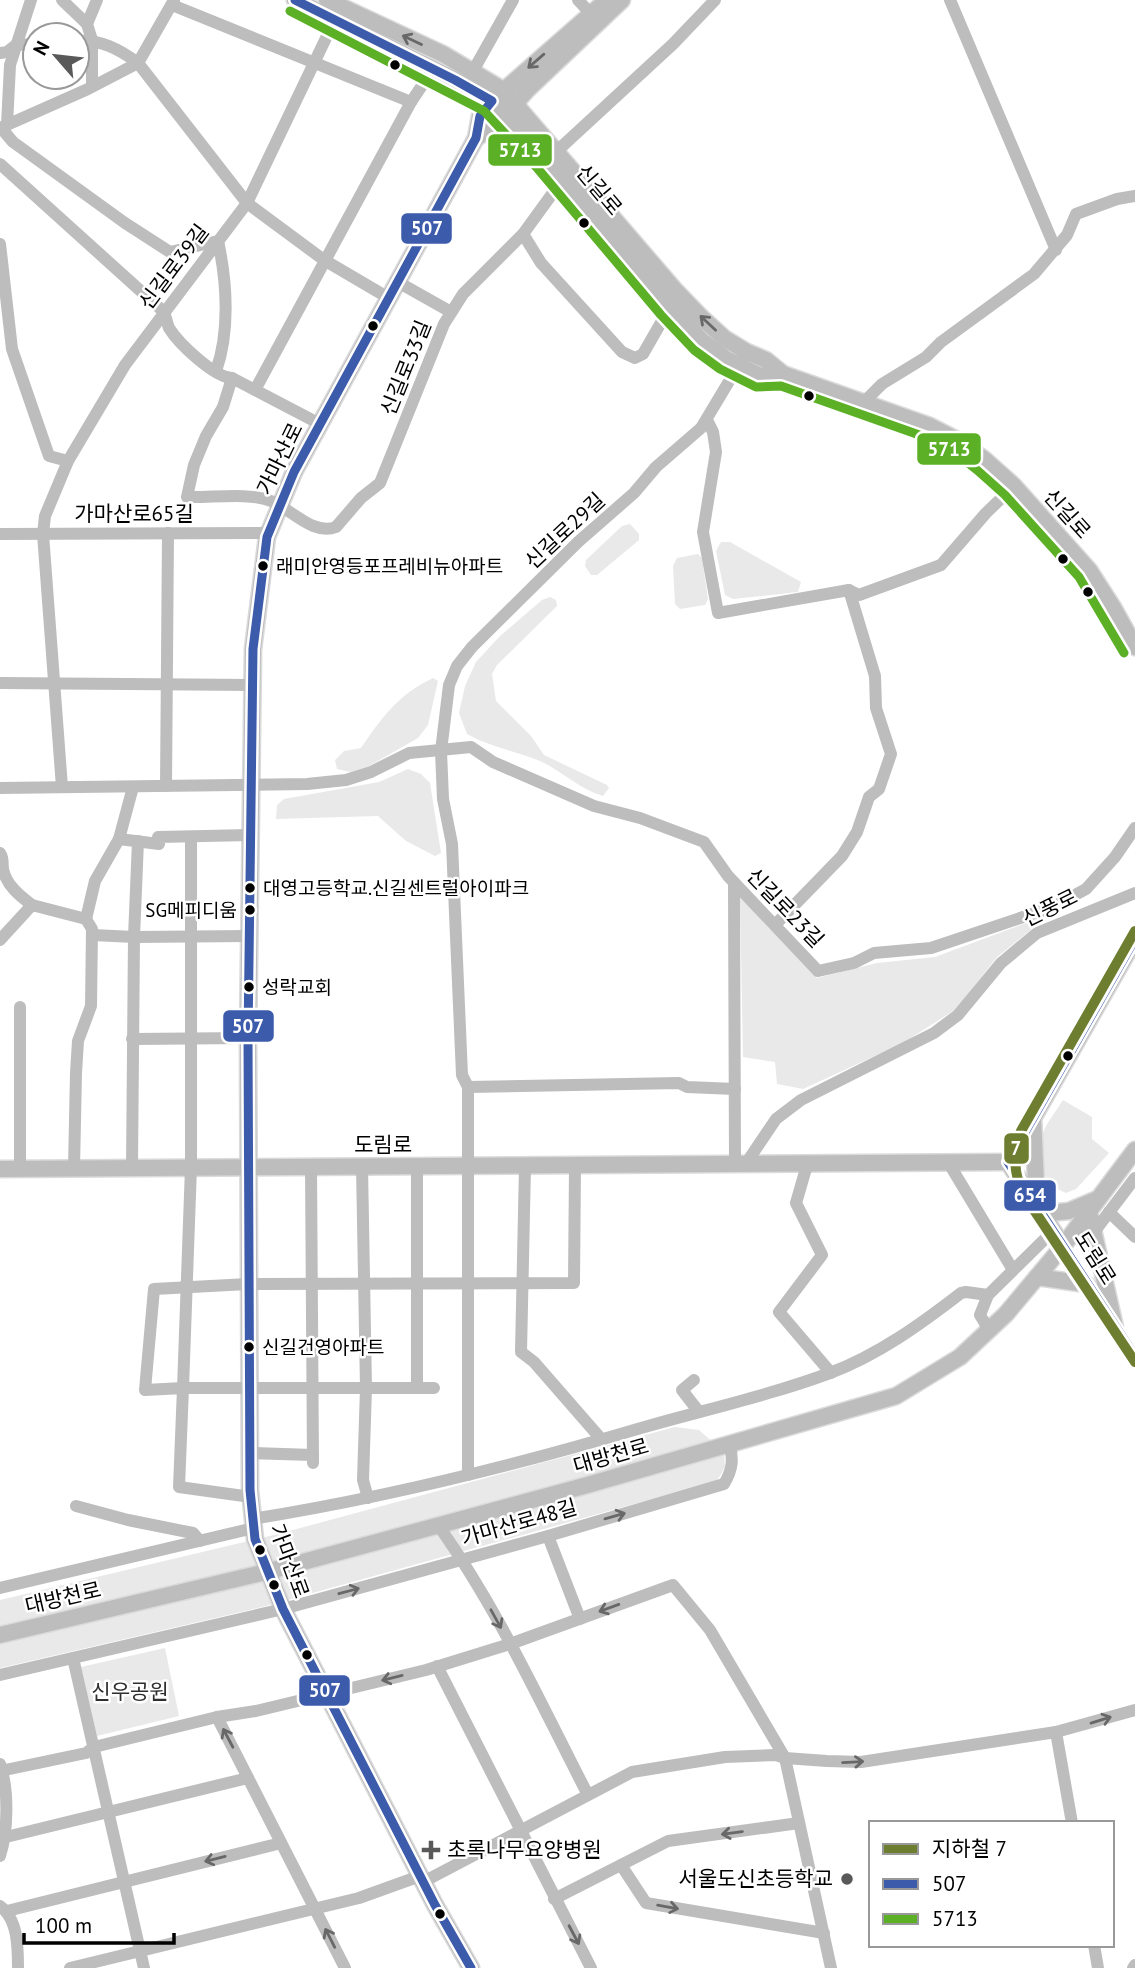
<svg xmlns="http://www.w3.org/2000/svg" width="1135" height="1968" viewBox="0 0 1135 1968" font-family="'PT Sans','Noto Sans KR',sans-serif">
<rect width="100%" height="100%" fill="#fff"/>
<g fill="#e9e9e9">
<polygon points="630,524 639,534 639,540 597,575 591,575 585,566 586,560 622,526"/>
<polygon points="721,542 730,542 801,582 798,592 733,599 725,595 716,551"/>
<polygon points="698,554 702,558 708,599 705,605 680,609 675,604 673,566 677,558"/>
<path d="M550 597 556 600 557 606 497 665 492 674 496 701 531 736 544 755 607 785 609 788 603 796C579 789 562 771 540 761 516 751 490 747 467 734L459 713 465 686 476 662 500 636 542 600Z"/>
<path d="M433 678 438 681 428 725 418 738 369 766 351 772 337 769 335 760 344 751 361 748C383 716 398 695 433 678Z"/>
<polygon points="408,769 421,774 430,783 441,853 435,856 406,841 378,816 276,819 277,805 284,799 379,782"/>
<polygon points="740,898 775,925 817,978 877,963 935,957 1029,922 1032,929 997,957 956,1009 903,1043 803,1089 777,1084 775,1062 743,1057"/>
<path d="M1063 1100 1092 1117V1139L1109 1153 1076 1189 1066 1193C1041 1184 1035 1157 1043 1133 1047 1122 1057 1110 1063 1100Z"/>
<polygon points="675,1427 699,1430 724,1452 725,1467 717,1481 262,1607 0,1668 0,1600 278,1534"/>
<polygon points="165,1648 179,1716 97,1736 81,1667"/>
</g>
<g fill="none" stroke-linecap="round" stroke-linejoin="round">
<defs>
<g id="major">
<polyline points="295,0 455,80 492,101 547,161 670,307 702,341 726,359 760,376 783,374"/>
<polyline points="327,0 443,54 503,90 674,289 702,318 724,338 747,352 766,360 783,374 930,426 959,441 985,460 1014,486 1089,570 1114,609 1135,647"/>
<polyline points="476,138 495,126 528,89 622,0"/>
<polyline points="1033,1116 1037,1206"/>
<polyline points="1008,1162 1135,939"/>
<polyline points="1008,1162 1063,1246"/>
<polyline points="0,1169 1008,1162"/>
<polyline points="1089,1212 1115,1327"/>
<polyline points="1040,1214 1069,1211 1095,1200"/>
<polyline points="1037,1277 1086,1284"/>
<polyline points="0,1635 266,1572 584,1486 896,1396 960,1357 1006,1314 1063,1246 1135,1150"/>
<polyline points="471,1968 435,1905 283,1609 255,1539 250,1490 248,1038 253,649 267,537 294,472 476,138 480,116 492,101 607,0"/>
</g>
</defs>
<use href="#major" stroke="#dbdbdb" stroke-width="19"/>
<g stroke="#bdbdbd" stroke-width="12">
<polyline points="62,0 87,24 92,40 92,86"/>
<polyline points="578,0 591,14"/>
<polyline points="950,0 1056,250"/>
<polyline points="172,5 411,102 433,69"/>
<polyline points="87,24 97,0"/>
<path d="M77 41C100 39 119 49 138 63L247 203 324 260 387 297"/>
<polyline points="0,53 7,52 16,45 35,44"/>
<polyline points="473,71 513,0"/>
<polyline points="7,125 10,65 31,0"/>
<polyline points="0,128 88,89 138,63 174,0"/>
<path d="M1 128 13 142 125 223 170 252 218 241C227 282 230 332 216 371"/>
<polyline points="557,151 673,44 715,0"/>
<path d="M0 164 164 312C166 317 167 323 169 328 179 344 214 377 232 378L320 424"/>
<polyline points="523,234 541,263 622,352 635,358 643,354 670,307"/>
<polyline points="0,244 12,349 49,456 68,461"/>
<polyline points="396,281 451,312"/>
<path d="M232 378 223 407 206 436 194 465 187 497C212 498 248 492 271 501 291 509 313 536 336 527L361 498 380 483 444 324 463 294 523 234 563 179"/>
<polyline points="255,390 411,102"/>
<polyline points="864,402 882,384 926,357 941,342 1034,274 1067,235 1076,214 1117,199 1135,196"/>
<polyline points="707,420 713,432 716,452 703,532 718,613 849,590 859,595 941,565 986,513 1014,486"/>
<polyline points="0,534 269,533"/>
<polyline points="0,683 253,685"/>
<polyline points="166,786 168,533"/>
<polyline points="62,787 43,534 45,516 68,461 125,365 247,203 338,13"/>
<polyline points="0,788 307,784 346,780 371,772 409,753 471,747 493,762 594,806 640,818 704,842 728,876 818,971 854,963 874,953 931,948 1053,907 1086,889 1115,857 1135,828"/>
<polyline points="191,837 191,1167 183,1388 434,1388"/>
<polyline points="119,839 159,844 158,837 251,835"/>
<path d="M0 853C4 859 2 862 3 869 6 885 20 896 32 905L86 919 92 929 91 1006 78 1041 76 1073 74 1168"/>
<polyline points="734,883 735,1165"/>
<polyline points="86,919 95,881 119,839 133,787"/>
<polyline points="775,925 842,856 857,832 869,797 879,789 891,754 876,708 875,676 849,590"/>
<polyline points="93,935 134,937 249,936"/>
<polyline points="0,940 32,905"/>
<polyline points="132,1039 248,1038"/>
<polyline points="468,1087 679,1083 687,1087 735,1089"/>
<polyline points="948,1162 1013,1270"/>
<polyline points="745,1165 776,1119 801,1100 934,1033 958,1015 1001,963 1037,933 1135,893"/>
<polyline points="807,1165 796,1203 822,1255 779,1312 831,1373"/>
<polyline points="362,1166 366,1388 363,1480 368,1498"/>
<polyline points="417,1166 417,1388"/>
<polyline points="525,1166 521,1352 534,1362 602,1440"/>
<polyline points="132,1167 134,937 138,841"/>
<polyline points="311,1167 313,1463"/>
<polyline points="20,1169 20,1007"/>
<polyline points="1109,1212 1135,1237"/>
<polyline points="1094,1232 1135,1178"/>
<polyline points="1063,1246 1135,1356"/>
<polyline points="989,1330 980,1315 988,1295 1053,1231"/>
<polyline points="694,1380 682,1390 699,1412"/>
<polyline points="250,1453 313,1455"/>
<polyline points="468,1475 468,1087 462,1075 452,844 443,799 441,751 449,685 457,666 472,647 578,542 634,493 656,467 701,428 743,358"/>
<polyline points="251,1497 179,1487 183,1388 145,1390 154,1289 248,1284 574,1283 575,1166"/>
<polyline points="76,1506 128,1520 193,1533 200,1541"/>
<path d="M252 1519C384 1498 513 1466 641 1428 703 1410 768 1396 830 1373 878 1355 921 1324 961 1293L966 1292 988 1295"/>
<path d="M438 1525C498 1609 541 1704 588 1795"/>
<polyline points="548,1536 580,1619"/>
<polyline points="0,1588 254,1528"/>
<polyline points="73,1658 144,1968"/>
<polyline points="437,1666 591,1968"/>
<path d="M0 1675 283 1609 548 1536 724 1484C733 1469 733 1460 730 1444"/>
<polyline points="217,1717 345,1968"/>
<polyline points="1056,1732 1072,1823"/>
<polyline points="2,1768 5,1770 86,1753 94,1747 217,1717 256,1711 426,1670 510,1644 673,1585 710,1630 785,1758 831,1968"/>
<polyline points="6,1837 248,1778"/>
<path d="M0 1856C8 1831 9 1790 0 1764"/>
<polyline points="621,1865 646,1903 824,1933"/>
<polyline points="423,1882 632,1772 725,1757 776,1755 785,1758 827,1761 861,1762 1056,1732 1135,1710"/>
<polyline points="554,1899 668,1841 799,1823"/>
<path d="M0 1906C18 1919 18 1947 18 1968"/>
<polyline points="7,1911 281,1843"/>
<polyline points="1094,1945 1098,1968"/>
<polyline points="70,1968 359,1898 420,1876"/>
<polyline points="1133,1968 1135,1965"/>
</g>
<use href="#major" stroke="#bdbdbd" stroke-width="16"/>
<defs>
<polyline id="bus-1" points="295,0 455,80 492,101 480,116 476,138 294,472 267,537 253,649 248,1038 250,1490 255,1539 283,1609 435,1905 471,1968"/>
<polyline id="bus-2" points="290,11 484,111 538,169 661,315 694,350 720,369 756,387 781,386 925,437 953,451 977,470 1005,495 1079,577 1124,653"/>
<polyline id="bus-3" points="1135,939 1008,1162 1135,1356"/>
</defs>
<use href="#bus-1" stroke="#fff" stroke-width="14"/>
<use href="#bus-2" stroke="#fff" stroke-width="14"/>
<use href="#bus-3" stroke="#fff" stroke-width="14"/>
<use href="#bus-1" stroke="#3d5bab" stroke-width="9"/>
<use href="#bus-2" stroke="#5bb025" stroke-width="9"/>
<use href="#bus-3" stroke="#3d5bab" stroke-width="9"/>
<defs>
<path id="metro-1" d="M1135 931 1021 1131C1013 1154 1013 1173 1024 1195L1135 1362"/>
</defs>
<use href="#metro-1" stroke="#fff" stroke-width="16"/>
<use href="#metro-1" stroke="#6e7e31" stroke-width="10"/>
</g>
<defs><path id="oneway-shaft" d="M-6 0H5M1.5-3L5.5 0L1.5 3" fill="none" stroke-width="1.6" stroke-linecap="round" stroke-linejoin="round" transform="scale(1.75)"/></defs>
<g stroke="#686868">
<use href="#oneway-shaft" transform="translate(412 40) rotate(-155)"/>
<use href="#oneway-shaft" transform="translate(536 61) rotate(139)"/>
<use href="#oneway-shaft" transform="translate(708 323) rotate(-137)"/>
<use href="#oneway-shaft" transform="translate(615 1516) rotate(-16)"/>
<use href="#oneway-shaft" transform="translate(349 1591) rotate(-15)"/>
<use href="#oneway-shaft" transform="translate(609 1608) rotate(160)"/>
<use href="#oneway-shaft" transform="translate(496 1619) rotate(61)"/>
<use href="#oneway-shaft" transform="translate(392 1678) rotate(166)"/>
<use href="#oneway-shaft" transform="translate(1101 1720) rotate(-17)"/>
<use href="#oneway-shaft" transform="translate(228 1738) rotate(-118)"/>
<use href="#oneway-shaft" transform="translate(853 1762) rotate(-3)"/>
<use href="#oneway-shaft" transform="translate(732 1833) rotate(172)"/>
<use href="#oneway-shaft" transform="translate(215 1859) rotate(166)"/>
<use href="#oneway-shaft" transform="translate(668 1907) rotate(10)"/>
<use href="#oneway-shaft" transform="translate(574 1935) rotate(62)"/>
<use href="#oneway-shaft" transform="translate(330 1938) rotate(-117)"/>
</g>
<g fill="#000" stroke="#fff" stroke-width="2.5">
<circle cx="395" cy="65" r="6"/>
<circle cx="584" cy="223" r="6"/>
<circle cx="373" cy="326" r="6"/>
<circle cx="809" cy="396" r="6"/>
<circle cx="1063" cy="559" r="6"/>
<circle cx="263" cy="566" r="6"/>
<circle cx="1088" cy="592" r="6"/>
<circle cx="250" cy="888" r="6"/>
<circle cx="250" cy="910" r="6"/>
<circle cx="249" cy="987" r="6"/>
<circle cx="1068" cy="1056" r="6"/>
<circle cx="249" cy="1347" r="6"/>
<circle cx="260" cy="1550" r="6"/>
<circle cx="274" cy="1585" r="6"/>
<circle cx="307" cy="1655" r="6"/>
<circle cx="440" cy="1914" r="6"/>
</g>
<g fill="#595959" stroke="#fff" stroke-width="2.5">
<path d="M427.5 1839.5h7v7h7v7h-7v7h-7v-7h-7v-7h7z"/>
<circle cx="847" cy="1879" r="7"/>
</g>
<g text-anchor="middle" stroke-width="5" stroke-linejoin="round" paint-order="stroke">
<g font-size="19" fill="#000" stroke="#fff" text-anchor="start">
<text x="276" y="573">래미안영등포프레비뉴아파트</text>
<text x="263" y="895">대영고등학교.신길센트럴아이파크</text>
<text x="237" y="917" text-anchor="end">SG메피디움</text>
<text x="262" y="994">성락교회</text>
<text x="262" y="1354">신길건영아파트</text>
</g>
<g font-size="21" fill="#000" stroke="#fff">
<text transform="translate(599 190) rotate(50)" y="7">신길로</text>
<text transform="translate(174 267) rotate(-53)" y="7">신길로39길</text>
<text transform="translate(406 368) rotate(-68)" y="7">신길로33길</text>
<text transform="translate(280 459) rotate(-64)" y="7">가마산로</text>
<text x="134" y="521">가마산로65길</text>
<text transform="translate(1067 514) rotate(48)" y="7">신길로</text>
<text transform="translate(565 531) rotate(-43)" y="7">신길로29길</text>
<text transform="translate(785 908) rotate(46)" y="7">신길로23길</text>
<text transform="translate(1050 908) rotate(-26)" y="7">신풍로</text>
<text x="383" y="1152">도림로</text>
<text transform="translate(1095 1258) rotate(58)" y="7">도림로</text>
<text transform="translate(611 1456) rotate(-16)" y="7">대방천로</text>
<text transform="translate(519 1523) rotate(-16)" y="7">가마산로48길</text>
<text transform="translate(289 1561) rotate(70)" y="7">가마산로</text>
<text transform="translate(63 1598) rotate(-13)" y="7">대방천로</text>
</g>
<g font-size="21" fill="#2e2e2e" stroke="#fff">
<text x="130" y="1699">신우공원</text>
</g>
<g font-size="21" fill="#000" stroke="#fff" text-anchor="start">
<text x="447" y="1857">초록나무요양병원</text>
<text x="833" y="1886" text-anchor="end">서울도신초등학교</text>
</g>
</g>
<g stroke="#fff" stroke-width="2.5">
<rect x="487" y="133" width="66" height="34" rx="7" fill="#5bb025"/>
<rect x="400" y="212" width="53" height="33" rx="7" fill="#3d5bab"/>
<rect x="916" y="432" width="66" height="34" rx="7" fill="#5bb025"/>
<rect x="222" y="1009" width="53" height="34" rx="7" fill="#3d5bab"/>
<rect x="1003" y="1132" width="27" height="33" rx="7" fill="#6e7e31"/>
<rect x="1003" y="1179" width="54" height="33" rx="7" fill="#3d5bab"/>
<rect x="298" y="1674" width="53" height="33" rx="7" fill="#3d5bab"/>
</g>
<g font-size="19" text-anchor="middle" font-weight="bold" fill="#fff">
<text x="520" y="157">5713</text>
<text x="427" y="235">507</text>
<text x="949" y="456">5713</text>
<text x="248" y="1033">507</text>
<text x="1016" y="1155">7</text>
<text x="1030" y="1202">654</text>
<text x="325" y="1697">507</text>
</g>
<rect x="869" y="1821" width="245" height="126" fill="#ffffff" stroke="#999999" stroke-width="2"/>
<rect x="883" y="1844" width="35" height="10" fill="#6e7e31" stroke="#999999" stroke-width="2"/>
<text x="932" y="1856" font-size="21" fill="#000000">지하철 7</text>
<rect x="883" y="1879" width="35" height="10" fill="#3d5bab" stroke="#999999" stroke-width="2"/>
<text x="932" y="1891" font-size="21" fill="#000000">507</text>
<rect x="883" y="1914" width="35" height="10" fill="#5bb025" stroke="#999999" stroke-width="2"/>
<text x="932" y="1926" font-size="21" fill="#000000">5713</text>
<g transform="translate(56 56) rotate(298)"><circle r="33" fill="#ffffff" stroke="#999999" stroke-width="2"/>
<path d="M0-5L12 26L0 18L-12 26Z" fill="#595959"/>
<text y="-10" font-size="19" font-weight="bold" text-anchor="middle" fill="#000000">N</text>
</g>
<path d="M24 1933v10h150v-10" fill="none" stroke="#000000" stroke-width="3.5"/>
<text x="35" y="1933" font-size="21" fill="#000000" stroke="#ffffff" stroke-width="5" paint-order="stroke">100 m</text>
</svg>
